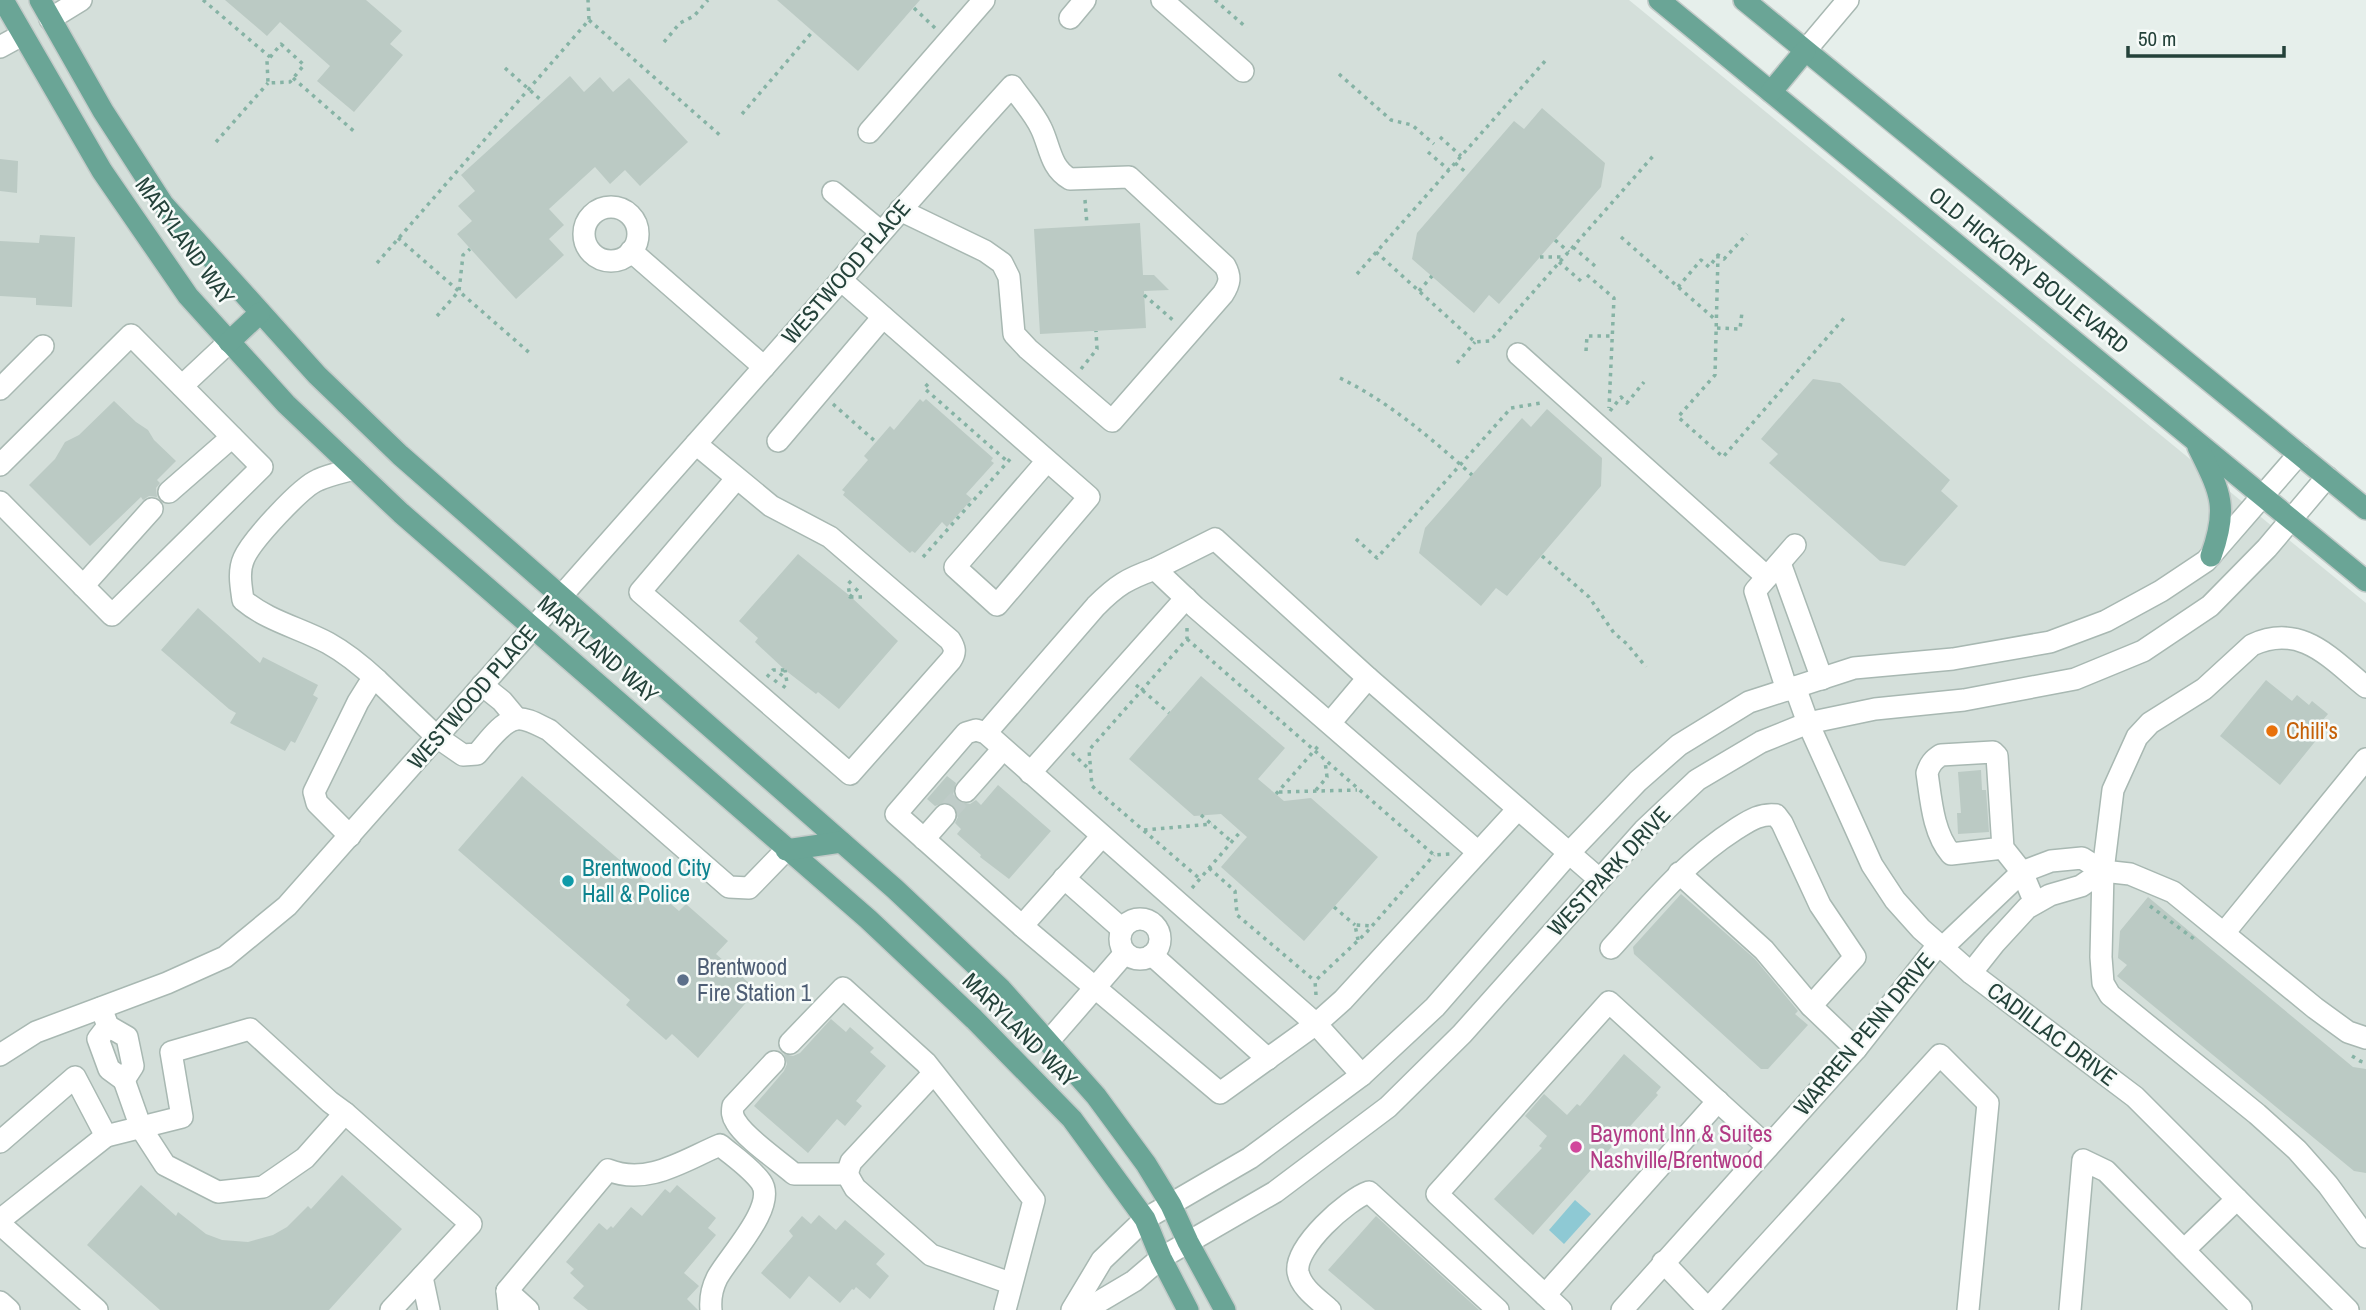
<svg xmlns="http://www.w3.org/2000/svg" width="2366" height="1310" viewBox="0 0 2366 1310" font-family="'Archivo Narrow',sans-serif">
<rect width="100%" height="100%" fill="#e6efeb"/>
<polygon fill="#d4dfda" points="0,0 1629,0 2366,603 2366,1310 0,1310"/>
<polygon fill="#8ec9d4" points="1575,1200 1591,1214 1564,1244 1549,1230"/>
<g fill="#bbcac4">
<polygon points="225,0 366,0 402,31 390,44 403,55 354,112 317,81 330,66 280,22 267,36"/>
<polygon points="777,0 920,0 858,71"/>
<polygon points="570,76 584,92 600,77 613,92 629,78 688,142 640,186 625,170 610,184 595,167 549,209 564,225 549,239 564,255 516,299 457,234 472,221 458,206 475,191 461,175"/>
<polygon points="1542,108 1605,163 1601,187 1499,304 1489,295 1474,313 1412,259 1417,233 1514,121 1524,129"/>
<polygon points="0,159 18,161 17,193 0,191"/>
<polygon points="1140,223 1143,275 1154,275 1169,290 1144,291 1146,328 1040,334 1034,229"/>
<polygon points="40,235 75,237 72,307 36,305 36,298 0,296 0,241 39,243"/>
<polygon points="1813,379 1840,383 1950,480 1941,491 1958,506 1905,566 1880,561 1769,463 1778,454 1761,439"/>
<polygon points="920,399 923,402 926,399 993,458 991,461 994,463 966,494 972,499 947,527 942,522 915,553 912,551 910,553 843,495 845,492 842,490 868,460 864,456 890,426 894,430"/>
<polygon points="114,401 136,422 148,430 154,440 176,461 157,480 160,483 156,488 157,497 149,496 143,500 141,497 90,546 29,485 55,459 65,442 79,435"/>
<polygon points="1547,409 1602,458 1601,486 1507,596 1496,588 1481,606 1419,553 1425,528 1522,418 1531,427"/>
<polygon points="798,554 850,596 898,641 839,709 818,692 816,694 785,670 755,642 758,638 739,621"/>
<polygon points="198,608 260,663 263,657 318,685 313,695 318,698 295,743 291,741 285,751 230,723 236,713 229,709 161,650"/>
<polygon points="1201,676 1285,748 1258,779 1284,801 1311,798 1378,857 1304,941 1221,867 1247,837 1221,814 1194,816 1129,759"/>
<polygon points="2266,680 2292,701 2297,695 2309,705 2312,701 2328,714 2316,728 2322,733 2280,785 2220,736"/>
<polygon points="1981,770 1982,790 1986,790 1989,832 1958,834 1957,813 1961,813 1958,772"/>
<polygon points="522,776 679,911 686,904 728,941 716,954 757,990 698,1058 672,1034 666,1040 626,1005 630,1000 458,850"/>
<polygon points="947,776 956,783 953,795 958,801 970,804 976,800 981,805 998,785 1051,831 1009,879 980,857 981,855 957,834 961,829 955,823 958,817 954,806 947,802 935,806 927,799"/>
<polygon points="1681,894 1755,959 1798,1011 1795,1014 1808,1025 1768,1069 1761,1069 1634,954 1633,947"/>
<polygon points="2148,897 2353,1067 2366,1069 2366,1173 2354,1171 2117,976 2127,965 2118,958 2120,931"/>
<polygon points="831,1019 846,1032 850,1027 874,1048 870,1052 886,1066 856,1101 862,1106 845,1126 837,1119 808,1153 754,1106 784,1071 787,1064 784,1054 793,1056 800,1053"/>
<polygon points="1624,1054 1661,1087 1656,1093 1658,1095 1533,1235 1494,1199 1542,1148 1539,1146 1547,1136 1525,1116 1544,1094 1567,1115 1577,1104 1580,1106"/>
<polygon points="342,1175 402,1229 329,1310 160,1310 87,1245 141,1185 176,1216 178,1212 206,1234 222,1240 248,1242 273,1235 287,1227 308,1206 311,1209"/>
<polygon points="677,1185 716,1218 708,1228 716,1235 684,1273 699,1286 687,1299 698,1310 588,1310 573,1298 584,1286 570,1273 574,1269 566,1262 599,1223 607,1230 611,1226 613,1228 631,1207 642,1216 665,1189 670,1193"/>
<polygon points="819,1215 836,1230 845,1220 885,1254 876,1264 889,1276 870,1299 856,1287 854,1290 852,1289 840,1303 809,1276 790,1299 761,1273 793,1236 789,1231 802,1216 811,1224"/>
<polygon points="1376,1216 1479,1310 1375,1310 1328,1270"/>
</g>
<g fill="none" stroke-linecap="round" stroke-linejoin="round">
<polyline stroke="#bfccc8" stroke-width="21" stroke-dasharray="21 10" stroke-linecap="butt" points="945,815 966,791"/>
<defs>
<g id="minor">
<polyline points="1162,0 1243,71"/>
<polyline points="1070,18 1085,0"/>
<polyline points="50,19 81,0"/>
<polyline points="0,47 22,35"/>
<polyline points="1805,51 1848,0"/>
<polyline points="869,132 984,0"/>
<polyline points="833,192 881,232"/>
<circle cx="611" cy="234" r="27"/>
<polyline points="631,251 764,367"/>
<polyline points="841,280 1089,497 997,605 955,567 1047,461"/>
<polyline points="1518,354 1767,577"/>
<polyline points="182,386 229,342"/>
<polyline points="0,389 43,346"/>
<polyline points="778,441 883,317"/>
<path d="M696 444 771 506 830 537 950 640C955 648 956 652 951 660L850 774 640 592 737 478"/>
<polyline points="0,465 131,335 262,467 112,615 0,502"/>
<path d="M354 469C343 472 329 475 318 480 301 487 252 540 244 558 238 571 241 586 243 600 268 621 300 628 328 643 346 653 362 666 377 680"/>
<polyline points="169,492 232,437"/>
<polyline points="1780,563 1822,679"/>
<polyline points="1155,569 1215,539 1368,678 1599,879"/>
<polyline points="83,586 152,509"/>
<polyline points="482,685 502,701 517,719"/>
<polyline points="1795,687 1808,723 1872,865 1895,900 1921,929 1971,973 2135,1097 2348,1310"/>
<path d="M2366 687C2331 659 2301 622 2252 645L2204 689 2150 723 2137 737 2113 790 2103 871 2101 957 2103 983 2110 995 2257 1114 2297 1150 2328 1185 2366 1237"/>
<polyline points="1787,690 1755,591 1795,545"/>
<polyline points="1330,723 1368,678"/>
<path d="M986 733 1096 606C1117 585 1127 579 1155 569L1195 607 1478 852"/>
<polyline points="1030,773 1186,598"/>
<polyline points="966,791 1003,749"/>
<path d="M350 836 317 803 314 792 358 702 368 686 377 680 437 737 463 755 477 754C487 743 501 722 516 719 526 717 540 726 549 730L729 887 749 888 786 850"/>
<polyline points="924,839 945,815"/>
<path d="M2003 848 1951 854C1933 833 1931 800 1927 773 1930 764 1933 760 1941 755L1993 752 1997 756 2003 848 2022 872 2035 903"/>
<polyline points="1679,873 1764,950 1811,1006"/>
<polyline points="1064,878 1122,929"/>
<circle cx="1140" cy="939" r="20"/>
<polyline points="1022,926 1102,836"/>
<polyline points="2224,933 2366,759"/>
<path d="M1611 948C1650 905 1686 861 1736 829 1749 821 1760 813 1776 815L1782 823 1820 905 1855 957 1811 1006 1856 1049"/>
<polyline points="1942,948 2022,872 2051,861 2082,858 2103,871 2130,874 2173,892 2315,1008 2348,1032 2366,1038"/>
<polyline points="1152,955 1268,1059"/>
<polyline points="1971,973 1994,944 2027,908 2050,895 2081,886 2103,871"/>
<polyline points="101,1008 108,1026 127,1037 133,1066 124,1080 109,1069 98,1039 108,1026"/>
<polyline points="1048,1042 1125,953"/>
<polyline points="790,1043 843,988 926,1063 1034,1200 1005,1310"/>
<path d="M0 1055 36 1032 167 983 225 957 287 906 841 280C896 214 954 150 1012 86 1021 99 1034 113 1041 128 1050 146 1050 168 1070 179L1129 177 1225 266C1231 277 1230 283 1223 294L1112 421 1028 349 1014 334 1009 277 1002 263 985 251 900 210"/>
<path d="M774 1062 733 1106C732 1112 732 1116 736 1122 745 1138 779 1161 794 1174H847L855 1188 931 1255 1010 1283"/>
<polyline points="1362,1075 1316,1024 986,733 976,730 966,733 896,814 1022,926 1220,1093 1316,1024 1343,1000 1518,809"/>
<polyline points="124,1080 141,1128 165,1165 218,1192 263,1187 305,1158 345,1113"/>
<polyline points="0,1142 75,1077 106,1136 182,1117 171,1052 250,1029 330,1102 345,1113 471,1224 391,1310"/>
<polyline points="847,1174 851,1162 933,1074"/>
<polyline points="0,1220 106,1136"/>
<polyline points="0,1224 97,1310"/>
<polyline points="2184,1250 2237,1199"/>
<polyline points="1663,1262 1708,1309 1940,1055 1988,1103 1968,1310"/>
<polyline points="422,1277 429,1310"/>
<polyline points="507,1291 528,1310"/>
<polyline points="1545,1295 1718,1101"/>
<polyline points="0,1302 9,1310"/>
<path d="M509 1310 507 1291 608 1170C648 1186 684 1160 720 1145 733 1156 751 1168 761 1182 778 1206 728 1257 717 1278 712 1288 710 1299 711 1310"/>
<polyline points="1072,1310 1102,1260 1145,1219 1250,1158 1362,1075 1435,1007 1569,853 1638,781 1679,745 1749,702 1854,668 1953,659 2050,642 2106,621 2161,591 2206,561 2299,454"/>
<polyline points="1085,1310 1134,1281 1161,1258 1275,1192 1388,1107 1462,1034 1644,830 1697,780 1761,742 1808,723 1875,709 1964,700 2075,679 2143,651 2210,606 2267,548 2327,477"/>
<path d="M1330 1310C1318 1299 1301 1288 1298 1272 1294 1247 1348 1199 1369 1192L1498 1310"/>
<polyline points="1561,1310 1437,1194 1609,1002 1768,1147"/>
<polyline points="1622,1310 1856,1049 1938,945"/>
<polyline points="2070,1310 2083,1160 2106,1171 2241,1308 2239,1310"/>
</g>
<g id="major">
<polyline points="3,0 102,171 188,296 286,404 401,513 868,919 974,1019 1072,1119 1145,1219 1161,1258 1188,1310"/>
<polyline points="40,0 103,111 163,204 317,375 400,455 895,889 1001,989 1096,1096 1146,1164 1171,1205 1188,1242 1225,1310"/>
<polyline points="1659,0 2366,581"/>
<polyline points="1744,0 2366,509"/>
<polyline points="1771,92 1805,51"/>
<polyline points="229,342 260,313"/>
<path d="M2198 447C2220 492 2229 506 2211 556"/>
<polyline points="786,850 841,842"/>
</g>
</defs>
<use href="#minor" stroke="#a8b8b2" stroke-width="24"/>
<use href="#major" stroke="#c2cac8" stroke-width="24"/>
<g stroke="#86b3a5" stroke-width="3.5" stroke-dasharray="3.5 5" stroke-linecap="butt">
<polyline points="203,0 270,57"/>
<polyline points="1215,0 1247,28"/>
<polyline points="914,8 935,28"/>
<polyline points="589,20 722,137"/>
<polyline points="664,42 680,23 694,16 708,0"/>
<polygon points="281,44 304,65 290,82 268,83 267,61"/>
<polyline points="505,68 542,101"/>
<polyline points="1339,74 1391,120 1412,125 1434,144"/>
<polyline points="293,78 356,133"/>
<polyline points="742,114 813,31"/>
<polyline points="1440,137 1461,156"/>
<polyline points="216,142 268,83"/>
<polyline points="1428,152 1449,170"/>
<polyline points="1455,163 1468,174"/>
<polyline points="1085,200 1087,225"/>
<polyline points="1621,237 1717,321"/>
<polyline points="398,238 532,355"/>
<polyline points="1555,240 1569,252"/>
<polyline points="1573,247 1595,266"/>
<polyline points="1376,252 1475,342 1490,341 1654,155"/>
<polyline points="1718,255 1715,375 1678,417 1723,457 1845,317"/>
<polyline points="1540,257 1563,257"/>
<polyline points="1559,262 1582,282"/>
<polyline points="377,263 589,20 588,0"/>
<polyline points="1357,274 1546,60"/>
<polyline points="1587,275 1614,298 1609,408"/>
<polyline points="1678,287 1701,260 1709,267 1718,255 1724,259 1747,234"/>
<polyline points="1419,291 1432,276"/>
<polyline points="1144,295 1174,321"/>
<polyline points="437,316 459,291 463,255 470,249"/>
<polyline points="1717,328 1740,329 1742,312"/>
<polyline points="1586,351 1587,336 1612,336"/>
<polyline points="1457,363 1475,342"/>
<polyline points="1081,369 1097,349 1096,331"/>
<path d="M1340 378C1389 402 1431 438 1472 475"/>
<polyline points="928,384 924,388 1008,462"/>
<polyline points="833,404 876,442"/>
<polyline points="1610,411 1621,397 1627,403 1644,382"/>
<polyline points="1356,539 1377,558 1511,408 1541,403"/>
<polyline points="1542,556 1589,597 1614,633 1627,644 1646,667"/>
<polyline points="923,557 1012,457"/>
<polyline points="851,581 848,584 850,597 859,587"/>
<polyline points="850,597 863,597 864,595"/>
<polyline points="1187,628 1187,639 1089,750 1092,786 1200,879"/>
<polyline points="1187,639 1434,855 1450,854"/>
<polyline points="767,677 773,670 785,670 774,683"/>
<polyline points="1136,685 1169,713"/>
<polyline points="783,688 787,683 785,670"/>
<polyline points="1072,753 1090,770"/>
<polyline points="1316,790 1327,777 1325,761"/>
<polyline points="1279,792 1357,790"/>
<polyline points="1276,794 1321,743"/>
<polyline points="1201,815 1232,842"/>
<polyline points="1144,830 1212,824"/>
<polyline points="1209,868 1235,891 1237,915 1315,981"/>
<polyline points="1192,888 1241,831"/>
<polyline points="2150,906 2194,939"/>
<polyline points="1334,907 1355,925"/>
<polyline points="1358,940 1355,925 1372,926"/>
<polyline points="1316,995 1315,981 1365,934 1434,855"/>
<polyline points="2352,1056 2360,1061 2366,1063"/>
</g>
<use href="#minor" stroke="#fff" stroke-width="21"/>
<use href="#major" stroke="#6aa596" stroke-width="21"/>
</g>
<circle fill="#e8710a" stroke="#f7fbf9" stroke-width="2.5" cx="2272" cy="731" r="7"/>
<circle fill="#0f9aa8" stroke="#f7fbf9" stroke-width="2.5" cx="568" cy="881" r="7"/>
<circle fill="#5c6f8a" stroke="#f7fbf9" stroke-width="2.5" cx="683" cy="980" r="7"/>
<circle fill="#d1479c" stroke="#f7fbf9" stroke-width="2.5" cx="1576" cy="1147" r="7"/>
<g text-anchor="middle" stroke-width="5" stroke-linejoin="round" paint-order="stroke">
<g font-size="23" fill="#24423a" stroke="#f7fbf9">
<text transform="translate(185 241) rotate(54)" y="8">MARYLAND WAY</text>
<text transform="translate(2029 270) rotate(39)" y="8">OLD HICKORY BOULEVARD</text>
<text transform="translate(846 272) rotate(-49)" y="8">WESTWOOD PLACE</text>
<text transform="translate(598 649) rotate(41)" y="8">MARYLAND WAY</text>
<text transform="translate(472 697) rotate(-49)" y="8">WESTWOOD PLACE</text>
<text transform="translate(1609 871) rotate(-47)" y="8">WESTPARK DRIVE</text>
<text transform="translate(1020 1030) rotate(45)" y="8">MARYLAND WAY</text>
<text transform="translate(1864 1034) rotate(-50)" y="8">WARREN PENN DRIVE</text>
<text transform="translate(2052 1034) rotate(37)" y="8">CADILLAC DRIVE</text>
</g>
<g font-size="23" fill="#c56008" stroke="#f7fbf9" text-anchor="start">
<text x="2286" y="739">Chili's</text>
</g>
<g font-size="23" fill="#0d838f" stroke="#f7fbf9" text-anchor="start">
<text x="582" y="876">Brentwood City<tspan x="582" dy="26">Hall &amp; Police</tspan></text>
</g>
<g font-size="23" fill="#4e5e75" stroke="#f7fbf9" text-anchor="start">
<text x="697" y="975">Brentwood<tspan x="697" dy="26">Fire Station 1</tspan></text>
</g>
<g font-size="23" fill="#b23c85" stroke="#f7fbf9" text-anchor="start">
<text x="1590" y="1142">Baymont Inn &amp; Suites<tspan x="1590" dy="26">Nashville/Brentwood</tspan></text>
</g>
</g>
<path d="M2128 46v10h156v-10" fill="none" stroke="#24423a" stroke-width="3.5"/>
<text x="2138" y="46" font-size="21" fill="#24423a" stroke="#f7fbf9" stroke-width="5" paint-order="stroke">50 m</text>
</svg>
